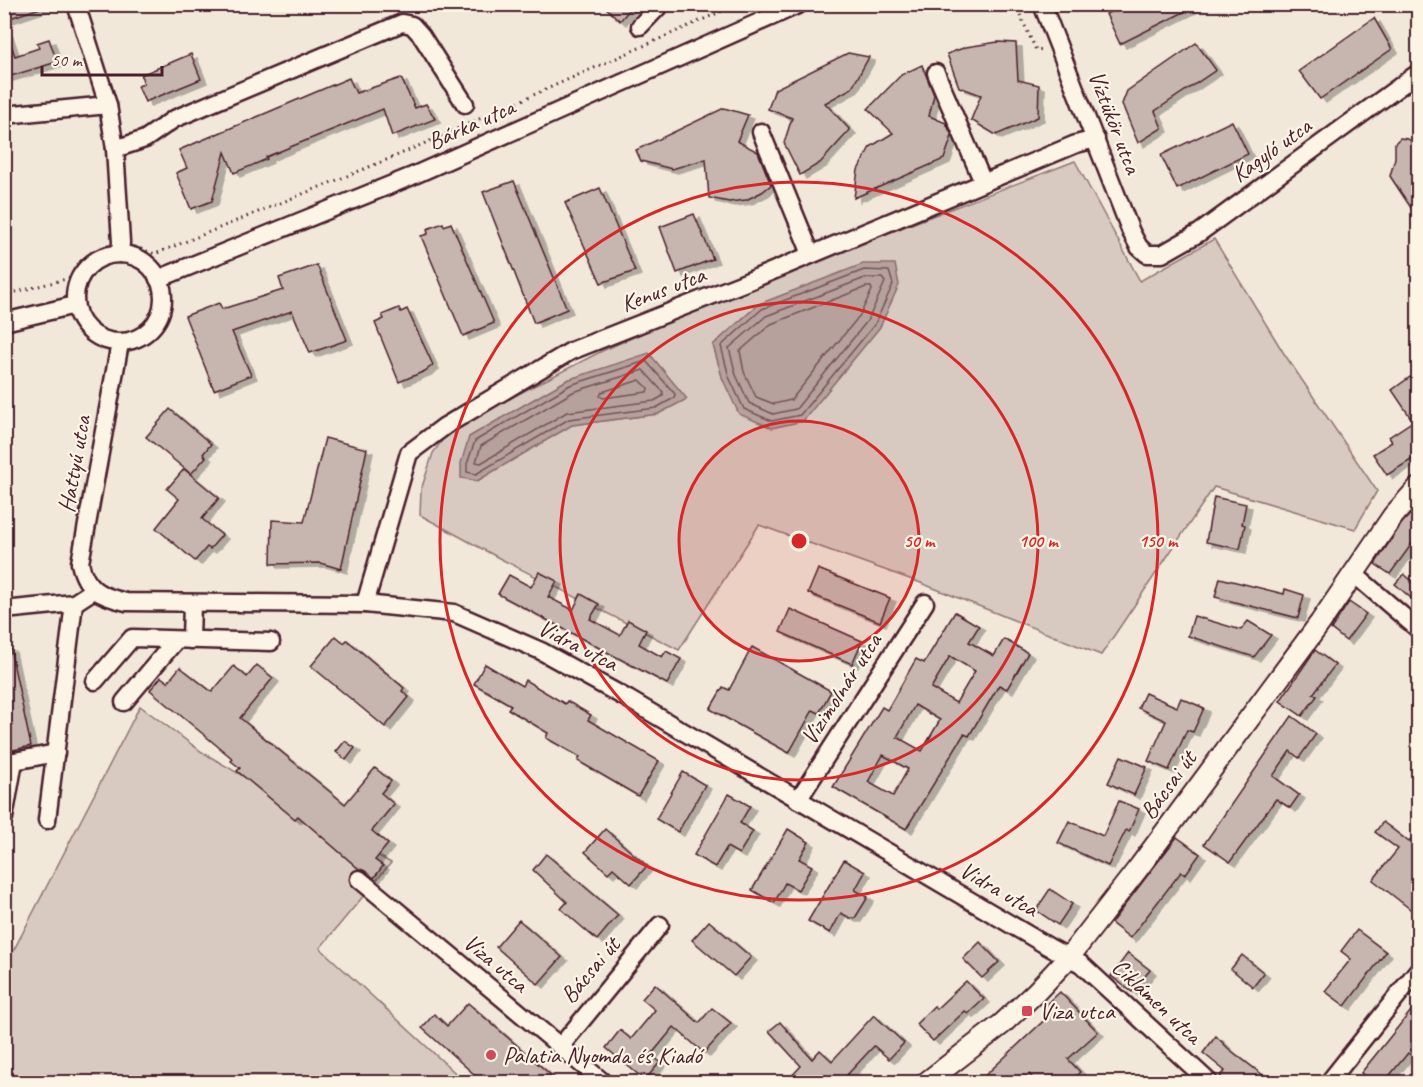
<svg xmlns="http://www.w3.org/2000/svg" width="1423" height="1087" viewBox="0 0 1423 1087" font-family="Caveat,sans-serif">
<defs>
<filter id="shadow"><feDropShadow dx="6" dy="4" stdDeviation="0" flood-color="#0004"/></filter>
</defs>
<rect width="100%" height="100%" fill="#f1e8da"/>
<filter id="ink" filterUnits="userSpaceOnUse"><feTurbulence type="fractalNoise" baseFrequency=".0167" numOctaves="2"/><feDisplacementMap in="SourceGraphic" scale="12" xChannelSelector="R" yChannelSelector="G"/><feConvolveMatrix kernelMatrix="1 2 1 2 8 2 1 2 1" color-interpolation-filters="sRGB"/></filter>
<g filter="url(#ink)">
<g fill="#d8cac0" stroke="#917476" stroke-width="1.5" fill-rule="evenodd">
<path d="M1075 161 1140 281 1214 239 1283 352 1377 491 1355 529 1214 487 1101 655 921 583 759 525 679 650 499 558 420 515 421 490 433 453 450 429 602 351 738 291ZM759 304 723 380 713 345ZM649 354 686 399 658 414 572 425 477 481 469 437 567 380Z"/>
<polygon points="140,706 202,752 391,863 320,948 465,1082 5,1082 4,969"/>
</g>
<g fill="#b6a19c" stroke="#8b6d6f" stroke-width="1.5">
<polygon points="863,264 895,264 899,285 880,327 803,421 772,428 739,414 723,380 713,345 759,304"/>
<polygon points="649,353 687,399 658,414 572,425 477,481 461,478 461,463 469,437 567,380"/>
</g>
<g fill="none" stroke-linecap="round" stroke-linejoin="round">
<g stroke="#755358" stroke-width="1.5">
<polygon points="864,270 889,271 893,284 875,324 800,415 772,421 744,409 729,377 721,346 762,309"/>
<polygon points="865,278 882,278 885,282 868,320 796,409 773,414 749,403 736,375 729,348 766,316"/>
<polygon points="866,287 871,287 872,290 860,315 791,400 774,404 756,397 744,372 740,351 771,324"/>
<polygon points="646,361 675,394 674,398 656,408 569,419 476,474 467,472 467,464 475,441 570,385"/>
<polygon points="643,370 663,392 663,396 654,401 567,412 481,463 476,462 481,446 573,392"/>
<polygon points="640,380 648,388 647,392 603,398 600,396 602,392"/>
</g>
</g>
<g fill="#c7b6af" stroke="#4a1f2b" stroke-width="1.5" fill-rule="evenodd" filter="url(#shadow)">
<polygon points="4,4 42,4 43,7 4,20"/>
<polygon points="602,4 634,4 620,21"/>
<polygon points="1125,4 1200,4 1120,44 1106,14"/>
<polygon points="1374,18 1392,49 1320,99 1299,71"/>
<polygon points="4,33 7,33 15,56 39,48 37,43 49,39 57,62 4,78"/>
<polygon points="998,42 1016,43 1018,80 1039,85 1038,117 996,135 971,120 981,95 959,87 947,54 966,47"/>
<polygon points="1196,43 1216,70 1155,111 1162,128 1138,143 1122,104 1127,91"/>
<polygon points="848,53 869,57 852,88 825,103 850,130 820,163 800,175 784,143 792,118 768,109 775,89"/>
<polygon points="191,54 201,79 145,102 138,86 144,84 141,75"/>
<polygon points="922,65 934,95 929,116 946,123 952,136 944,159 854,198 858,170 870,147 893,133 868,109 901,75"/>
<polygon points="349,78 356,93 401,78 415,108 426,104 435,119 392,136 383,109 266,157 267,159 234,173 225,152 212,201 191,209 176,173 187,168 179,150"/>
<polygon points="724,108 748,115 737,141 758,152 771,185 762,192 746,200 729,202 709,198 706,159 672,169 641,161 636,150"/>
<polygon points="1232,121 1248,154 1177,189 1161,155"/>
<polygon points="1400,138 1408,139 1419,147 1419,220 1390,176 1395,158 1395,143"/>
<polygon points="514,181 567,309 534,323 483,192"/>
<polygon points="600,188 635,271 601,283 565,203"/>
<polygon points="694,214 713,259 677,273 660,227"/>
<polygon points="443,223 444,226 451,223 494,323 463,336 421,236 428,234 427,229"/>
<polygon points="317,265 347,340 310,353 292,311 232,332 251,375 214,390 185,316 219,303 222,309 283,290 279,278"/>
<polygon points="399,308 401,312 407,309 433,365 425,371 399,382 375,323 384,319 382,315"/>
<polygon points="1410,377 1419,389 1419,455 1387,475 1373,454 1392,442 1389,437 1413,421 1392,390"/>
<polygon points="170,409 211,444 203,454 206,457 191,474 146,437"/>
<polygon points="325,438 367,449 341,569 320,563 271,564 272,520 304,522"/>
<polygon points="184,469 219,498 202,519 222,535 210,549 207,547 195,561 156,528 179,499 167,489"/>
<polygon points="1214,497 1246,504 1242,524 1245,525 1240,549 1206,542"/>
<polygon points="1419,505 1419,534 1390,574 1375,564 1402,523"/>
<polygon points="818,569 890,598 880,622 808,593"/>
<polygon points="539,572 557,581 548,597 573,610 581,594 599,604 590,619 620,635 628,620 646,630 639,644 662,657 666,651 681,659 667,684 498,594 509,575 531,587"/>
<polygon points="1404,574 1419,587 1419,605 1395,584"/>
<polygon points="1220,578 1284,594 1285,589 1304,595 1298,618 1215,597"/>
<polygon points="1349,602 1366,614 1346,641 1331,629"/>
<polygon points="790,609 862,641 852,664 780,632"/>
<path d="M955 612 979 626 969 642 994 656 1004 639 1028 653 1007 689 999 685 969 736 964 734 906 829 833 787 882 707 887 710 916 659 924 663ZM950 656 975 671 956 703 931 688ZM915 705 940 720 922 751 897 737ZM883 755 908 769 893 796 868 782Z"/>
<polygon points="1194,616 1241,630 1248,621 1271,635 1254,657 1188,636"/>
<polygon points="336,636 344,643 347,640 404,688 402,691 409,697 385,727 311,666"/>
<polygon points="752,647 831,691 819,713 813,710 789,753 710,709 723,687 729,690"/>
<polygon points="4,648 10,648 31,746 4,752"/>
<polygon points="1315,650 1335,665 1313,694 1317,696 1302,716 1280,701"/>
<polygon points="485,664 522,686 525,680 565,704 567,701 591,715 588,720 659,761 638,796 578,761 580,757 546,738 548,733 508,709 511,705 474,684"/>
<polygon points="257,665 273,678 240,718 345,804 375,768 391,781 381,793 394,804 372,831 388,844 375,860 383,866 374,878 365,871 359,869 298,816 295,819 237,771 240,768 231,761 233,759 150,690 161,677 168,682 180,667 212,692 234,666 247,677"/>
<polygon points="1145,693 1177,707 1181,698 1204,708 1193,732 1187,730 1169,770 1148,761 1166,721 1138,708"/>
<polygon points="1292,716 1316,734 1299,758 1290,751 1273,776 1299,795 1290,808 1276,799 1230,862 1204,844"/>
<polygon points="345,741 355,748 346,760 336,752"/>
<polygon points="1121,756 1147,767 1134,795 1108,783"/>
<polygon points="683,772 705,785 678,832 656,819"/>
<polygon points="729,794 750,806 740,823 753,831 739,854 727,847 715,867 694,855"/>
<polygon points="1119,801 1139,809 1129,832 1126,830 1108,866 1058,843 1069,821 1103,836"/>
<polygon points="1383,822 1409,842 1419,830 1419,916 1373,880 1398,849 1375,832"/>
<polygon points="605,829 647,866 631,884 613,868 608,873 585,852"/>
<polygon points="788,829 809,842 799,859 812,866 798,890 785,883 774,903 752,890"/>
<polygon points="1177,837 1200,854 1185,875 1181,872 1130,938 1111,923"/>
<polygon points="546,854 618,915 597,940 561,909 567,902 533,870"/>
<polygon points="844,860 865,872 855,890 868,897 855,918 850,918 841,913 830,933 808,921"/>
<polygon points="1050,889 1072,904 1058,925 1036,910"/>
<polygon points="519,920 562,957 538,984 496,947"/>
<polygon points="709,921 751,957 734,976 692,940"/>
<polygon points="1357,930 1386,952 1345,1006 1325,991 1351,959 1341,951"/>
<polygon points="980,942 999,962 982,978 963,959"/>
<polygon points="1128,953 1150,970 1132,992 1111,976"/>
<polygon points="1242,955 1264,973 1253,987 1231,969"/>
<polygon points="966,981 984,999 968,1014 965,1011 933,1041 916,1024 934,1006 936,1009"/>
<polygon points="655,984 699,1023 712,1008 731,1023 704,1053 674,1027 651,1055 660,1062 645,1080 606,1048 620,1030 631,1039 655,1010 642,999"/>
<polygon points="1060,992 1098,1032 1068,1059 1080,1072 1069,1083 1037,1083 1029,1074 1020,1083 977,1083 1053,1012 1046,1005"/>
<polygon points="1419,1001 1419,1061 1408,1053 1390,1075 1399,1083 1373,1083 1361,1073"/>
<polygon points="468,1003 560,1083 484,1083 422,1028 434,1014 447,1026"/>
<polygon points="874,1015 904,1043 889,1059 874,1046 847,1075 856,1083 785,1083 801,1066 769,1031 780,1022 812,1059 820,1050 832,1061"/>
<polygon points="1216,1036 1229,1049 1273,1083 1228,1083 1220,1076 1225,1071 1203,1053"/>
</g>
<g fill="none" stroke-linecap="round" stroke-linejoin="round">
<defs>
<g id="minor">
<polyline points="76,4 108,105 115,149 121,242 120,254"/>
<polyline points="1042,4 1131,232 1139,247 1147,254 1162,254 1199,233 1418,73"/>
<polyline points="640,26 661,4"/>
<polyline points="936,73 983,182"/>
<polyline points="4,115 108,105"/>
<polyline points="761,132 811,254"/>
<polyline points="115,149 145,139 174,119 402,23 412,25 421,35 465,104"/>
<circle cx="119" cy="298" r="44"/>
<polyline points="158,279 410,177 800,4"/>
<polyline points="4,322 75,305"/>
<path d="M120 343 80 563C86 590 100 596 126 602L365 604 454 613 541 651 628 699 1049 947 1081 964 1209 1082"/>
<polyline points="1354,574 1418,629"/>
<polyline points="365,604 409,453 445,426 571,351 751,280 1076,144 1096,139"/>
<polyline points="4,610 74,603 94,590"/>
<polyline points="191,640 192,603"/>
<polyline points="95,681 132,638 271,642"/>
<polyline points="124,702 176,640"/>
<polyline points="4,763 56,753"/>
<polyline points="798,800 925,603"/>
<polyline points="4,818 14,761"/>
<polyline points="47,820 74,603"/>
<polyline points="359,879 603,1082"/>
<polyline points="560,1047 660,925"/>
<polyline points="1329,1082 1418,970"/>
</g>
<polyline id="major" points="927,1082 1002,1024 1036,992 1070,956 1140,866 1320,623 1393,516 1418,488"/>
</defs>
<use href="#minor" stroke="#4a1f2b" stroke-width="21"/>
<use href="#major" stroke="#4a1f2b" stroke-width="24"/>
<g stroke="#4a1f2b" stroke-width="3" stroke-dasharray="1.5 4.5" stroke-linecap="butt">
<polyline points="1015,4 1036,50 1044,49"/>
<polyline points="135,247 155,254 396,156 738,4"/>
<polyline points="4,295 70,278 101,248 105,247"/>
</g>
<use href="#minor" stroke="#fcf5e5" stroke-width="16"/>
<use href="#major" stroke="#fcf5e5" stroke-width="20"/>
</g>
</g>
<circle cx="799" cy="541" r="120" fill="#d62828" fill-opacity=".12"/>
<g fill="none" stroke="#d62828" stroke-width="3">
<circle cx="799" cy="541" r="120"/>
<circle cx="799" cy="541" r="239"/>
<circle cx="799" cy="541" r="359"/>
</g>
<g fill="#d1495b" stroke="#fcf5e5" stroke-width="2">
<rect x="1021" y="1005" width="12" height="12" rx="3"/>
<circle cx="491" cy="1055" r="6"/>
</g>
<g text-anchor="middle" stroke-width="4.5" stroke-linejoin="round" paint-order="stroke">
<g font-size="24" fill="#4a1f2b" stroke="#fcf5e5">
<text transform="translate(1115 122) rotate(69)" y="8">Víztükör utca</text>
<text transform="translate(471 124) rotate(-24)" y="8">Bárka utca</text>
<text transform="translate(1271 150) rotate(-36)" y="8">Kagyló utca</text>
<text transform="translate(663 289) rotate(-21)" y="8">Kenus utca</text>
<text transform="translate(74 464) rotate(-80)" y="8">Hattyú utca</text>
<text transform="translate(578 645) rotate(27)" y="8">Vidra utca</text>
<text transform="translate(841 689) rotate(-57)" y="8">Vizimolnár utca</text>
<text transform="translate(1168 785) rotate(-54)" y="8">Bácsai út</text>
<text transform="translate(999 889) rotate(30)" y="8">Vidra utca</text>
<text transform="translate(496 963) rotate(40)" y="8">Viza utca</text>
<text transform="translate(590 970) rotate(-50)" y="8">Bácsai út</text>
<text transform="translate(1157 1001) rotate(43)" y="8">Ciklámen utca</text>
</g>
<g font-size="24" fill="#4a1f2b" stroke="#fcf5e5" text-anchor="start">
<text x="1039" y="1019">Viza utca</text>
<text x="503" y="1063">Palatia Nyomda és Kiadó</text>
</g>
</g>
<circle cx="799" cy="541" r="9" fill="#d62828" stroke="#fcf5e5" stroke-width="3"/>
<g font-size="18" text-anchor="middle" font-weight="bold" fill="#d62828" stroke="#fcf5e5" stroke-width="4.5" stroke-linejoin="round" paint-order="stroke">
<text x="919" y="547">50 m</text>
<text x="1038" y="547">100 m</text>
<text x="1158" y="547">150 m</text>
</g>
<rect width="1423" height="1087" fill="none" stroke="#fcf5e5" stroke-width="24"/>
<rect x="12" y="12" width="1399" height="1063" fill="none" stroke="#4a1f2b" stroke-width="2" filter="url(#ink)"/>
<path d="M42 66v9h120v-9" fill="none" stroke="#4a1f2b" stroke-width="3"/>
<text x="51" y="66" font-size="18" fill="#4a1f2b" stroke="#fcf5e5" stroke-width="4.5" paint-order="stroke">50 m</text>
</svg>
